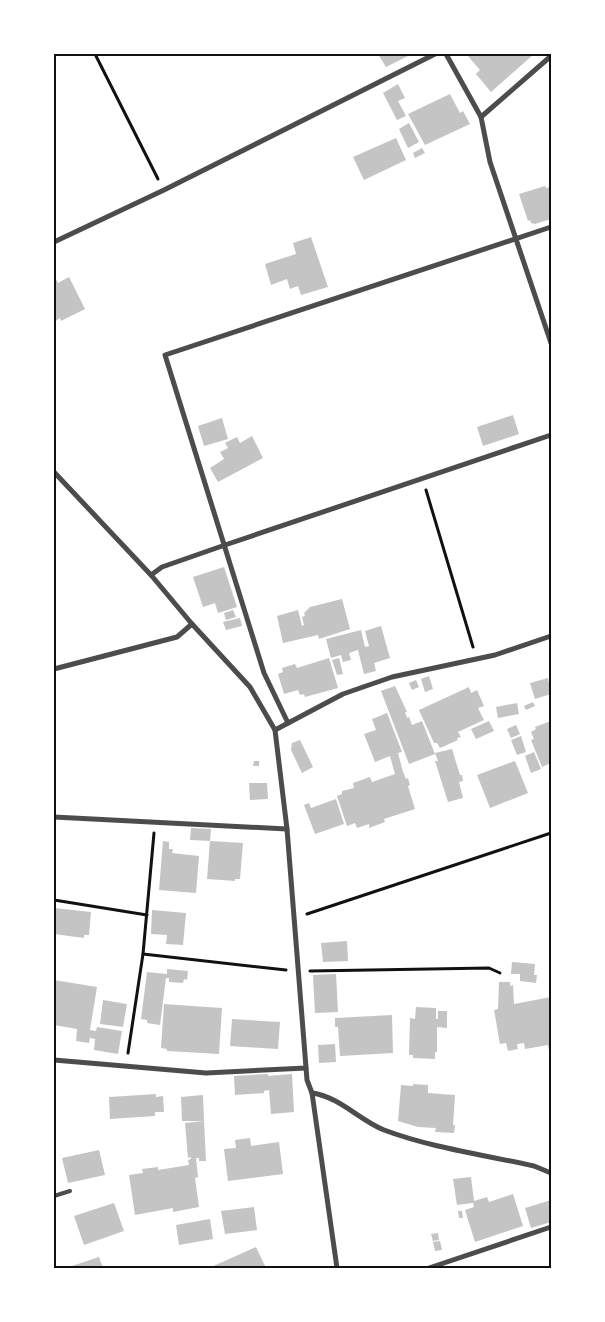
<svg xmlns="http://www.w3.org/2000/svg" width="605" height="1322" viewBox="0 0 605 1322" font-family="'Libre Baskerville',serif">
<rect width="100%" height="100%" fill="#fff"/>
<g fill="#c4c4c4">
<polygon points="378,54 412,54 386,67"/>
<polygon points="471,54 534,54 491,92 476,74 480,70 468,56"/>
<polygon points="398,84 405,98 398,101 406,116 397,120 383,93"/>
<polygon points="450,94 460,113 463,111 470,124 425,145 408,114"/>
<polygon points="409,123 419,142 408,148 399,129"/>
<polygon points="396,138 406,160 364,180 353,157"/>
<polygon points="422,148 425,153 415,158 413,153"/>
<polygon points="545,186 546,188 551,187 551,219 535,224 531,223 530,220 528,221 519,194"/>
<polygon points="311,237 328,287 301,295 298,286 290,289 287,279 271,285 265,264 296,254 293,243"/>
<polygon points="54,275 58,283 69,277 85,309 61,321 60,318 54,322"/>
<polygon points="513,415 519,434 483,446 477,427"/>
<polygon points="222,418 228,439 204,446 198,426"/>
<polygon points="252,436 263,458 218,482 210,468 224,459 220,452 228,448 225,443 237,437 240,443"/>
<polygon points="224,567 237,607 218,613 215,603 203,607 193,577"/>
<polygon points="342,599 350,629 319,639 318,635 283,643 277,616 298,610 302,626 304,625 302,617 305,616 304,613 310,607"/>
<polygon points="233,610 236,617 226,620 224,613"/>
<polygon points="240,618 242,626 226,630 223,622"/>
<polygon points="381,626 390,658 374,663 376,671 364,674 358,650 349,653 351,660 343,662 341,655 331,658 326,639 361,630 365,647 369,646 365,631"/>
<polygon points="329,658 338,688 305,697 304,694 300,695 298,690 284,694 278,674 283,672 282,668 295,664 297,668"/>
<polygon points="339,658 343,674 337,675 332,660"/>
<polygon points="429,676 433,689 425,692 421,679"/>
<polygon points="548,678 551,694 535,699 530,683"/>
<polygon points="416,680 419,687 412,690 409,683"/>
<polygon points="395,686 407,712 405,712 407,718 409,717 412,725 422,721 435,754 409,764 381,691"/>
<polygon points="469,687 471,693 477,690 484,706 478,708 484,720 458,732 461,737 457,738 458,740 440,748 437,743 434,743 419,710"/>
<polygon points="533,702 535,706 526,710 524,706"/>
<polygon points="517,703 519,714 498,718 496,707"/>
<polygon points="387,713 402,752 398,753 403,772 406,779 408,778 410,785 408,786 415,809 384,819 385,822 369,828 369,824 357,828 355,823 347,826 337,796 342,794 342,791 354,788 353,783 370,777 372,782 395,774 390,756 375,762 364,734 376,730 372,719"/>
<polygon points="489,721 494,731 476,739 471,729"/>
<polygon points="551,721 551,763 542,767 531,740 534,739 531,732 536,729 535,727"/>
<polygon points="516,725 520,734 511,738 507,729"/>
<polygon points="521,736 526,752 517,755 511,740"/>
<polygon points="300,740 313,767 302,773 291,750 292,743"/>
<polygon points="452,749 460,775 462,775 463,781 459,782 463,798 448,802 435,761 438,761 435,753"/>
<polygon points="534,752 541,769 531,773 525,756"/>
<polygon points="254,761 259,761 259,766 253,766"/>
<polygon points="515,761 528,793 490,808 477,775"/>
<polygon points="249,783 267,783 268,799 250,800"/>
<polygon points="336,799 344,824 315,834 304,805 309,803 311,808"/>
<polygon points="191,828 211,829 210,841 190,840"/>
<polygon points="163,841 169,842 169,849 173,849 172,853 199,856 196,893 159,890"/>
<polygon points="210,841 243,843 240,879 235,879 235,881 207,879"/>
<polygon points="54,908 91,912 89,935 84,935 84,938 54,934"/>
<polygon points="152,910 186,913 183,945 166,944 167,935 151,934"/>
<polygon points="347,941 348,961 323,962 321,943"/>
<polygon points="512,962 535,964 534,975 537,975 536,983 520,981 520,974 511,974"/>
<polygon points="167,969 188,971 187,980 184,979 183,983 169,982 169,978 166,978 160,1025 147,1023 147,1020 141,1019 147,972 167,974"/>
<polygon points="336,974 338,1012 315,1013 313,975"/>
<polygon points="54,980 97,987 90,1030 96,1031 97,1027 122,1031 118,1054 94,1050 95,1039 90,1038 89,1043 76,1041 77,1029 54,1025"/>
<polygon points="499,982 510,982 510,986 513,985 514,1004 551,997 551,1051 549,1051 548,1045 525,1049 524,1043 517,1044 518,1049 508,1051 506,1043 500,1044 494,1010 498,1009"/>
<polygon points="103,1000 127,1004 123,1027 100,1024"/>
<polygon points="164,1004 222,1008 219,1054 167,1051 167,1049 161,1048"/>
<polygon points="416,1007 436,1008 436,1019 438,1019 438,1011 447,1011 447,1028 437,1027 437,1052 435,1052 435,1059 413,1058 413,1055 409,1055 410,1018 415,1019"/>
<polygon points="392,1015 393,1053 340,1056 338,1027 335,1027 335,1018"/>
<polygon points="232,1019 280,1022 278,1049 230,1046"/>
<polygon points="335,1044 336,1062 319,1063 318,1045"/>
<polygon points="268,1074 268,1076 292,1074 294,1112 271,1114 269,1090 264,1091 264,1093 235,1095 234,1076"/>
<polygon points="413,1084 428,1085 428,1093 455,1095 453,1125 455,1125 454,1133 435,1132 436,1128 418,1127 398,1121 401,1085 413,1086"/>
<polygon points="156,1094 156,1097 163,1096 164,1112 155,1112 155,1116 110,1119 109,1097"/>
<polygon points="203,1095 204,1121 182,1121 181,1097"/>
<polygon points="204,1121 206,1161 199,1161 199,1158 196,1158 198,1177 195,1178 199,1207 173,1212 173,1208 135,1215 129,1175 143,1173 142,1169 158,1167 158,1170 189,1165 188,1160 191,1159 191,1157 188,1158 185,1123"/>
<polygon points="250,1138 251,1146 279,1142 283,1174 228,1181 224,1149 236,1148 235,1140"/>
<polygon points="99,1150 105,1175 68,1183 62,1158"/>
<polygon points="471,1177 474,1201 487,1197 489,1202 513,1194 523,1226 475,1242 465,1210 474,1207 473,1203 457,1205 453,1179"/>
<polygon points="551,1200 551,1222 531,1228 525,1208"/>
<polygon points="114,1203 124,1231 84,1245 74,1216"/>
<polygon points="254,1207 257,1230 225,1234 221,1211"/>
<polygon points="458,1211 462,1211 463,1218 459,1218"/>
<polygon points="210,1219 213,1239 179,1245 176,1225"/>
<polygon points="438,1233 439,1240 433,1241 431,1234"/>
<polygon points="440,1241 442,1250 435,1251 433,1242"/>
<polygon points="256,1247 266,1268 209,1268"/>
<polygon points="99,1257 103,1268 66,1268"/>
</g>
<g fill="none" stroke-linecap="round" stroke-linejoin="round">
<g stroke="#111" stroke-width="3">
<polyline points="95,54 158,179"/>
<polyline points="426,490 473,647"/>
<polyline points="54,900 147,915"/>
<polyline points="307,914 551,833"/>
<polyline points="143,954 286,970"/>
<polyline points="310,971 489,968 500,973"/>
<polyline points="128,1053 143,954 154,833"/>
</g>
<polyline stroke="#4c4c4c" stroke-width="4" points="54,1196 70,1191"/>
<g stroke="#4c4c4c" stroke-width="5">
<polyline points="446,54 481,117 490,162 551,343"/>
<polyline points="481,117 551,56"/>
<polyline points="54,242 164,190 435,54"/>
<polyline points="54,472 151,575"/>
<polyline points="54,669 177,637 192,624"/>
<polyline points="288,723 264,673 165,355 551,227"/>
<polyline points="275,730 343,694 392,677 495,655 551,636"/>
<polyline points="54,817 287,829"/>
<polyline points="54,1060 206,1073 306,1068"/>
<path d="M312 1093C340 1097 359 1120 384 1130 432 1148 485 1155 534 1166L551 1173"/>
<polyline points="337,1268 312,1093 307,1080 287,829 275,730 250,687 192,624 151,575 162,567 225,545 551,435"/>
<polyline points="429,1268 551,1227"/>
</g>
</g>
<rect width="605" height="1322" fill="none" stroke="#ffffff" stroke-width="110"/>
<rect x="55" y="55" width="495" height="1212" fill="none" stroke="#111" stroke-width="2"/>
</svg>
